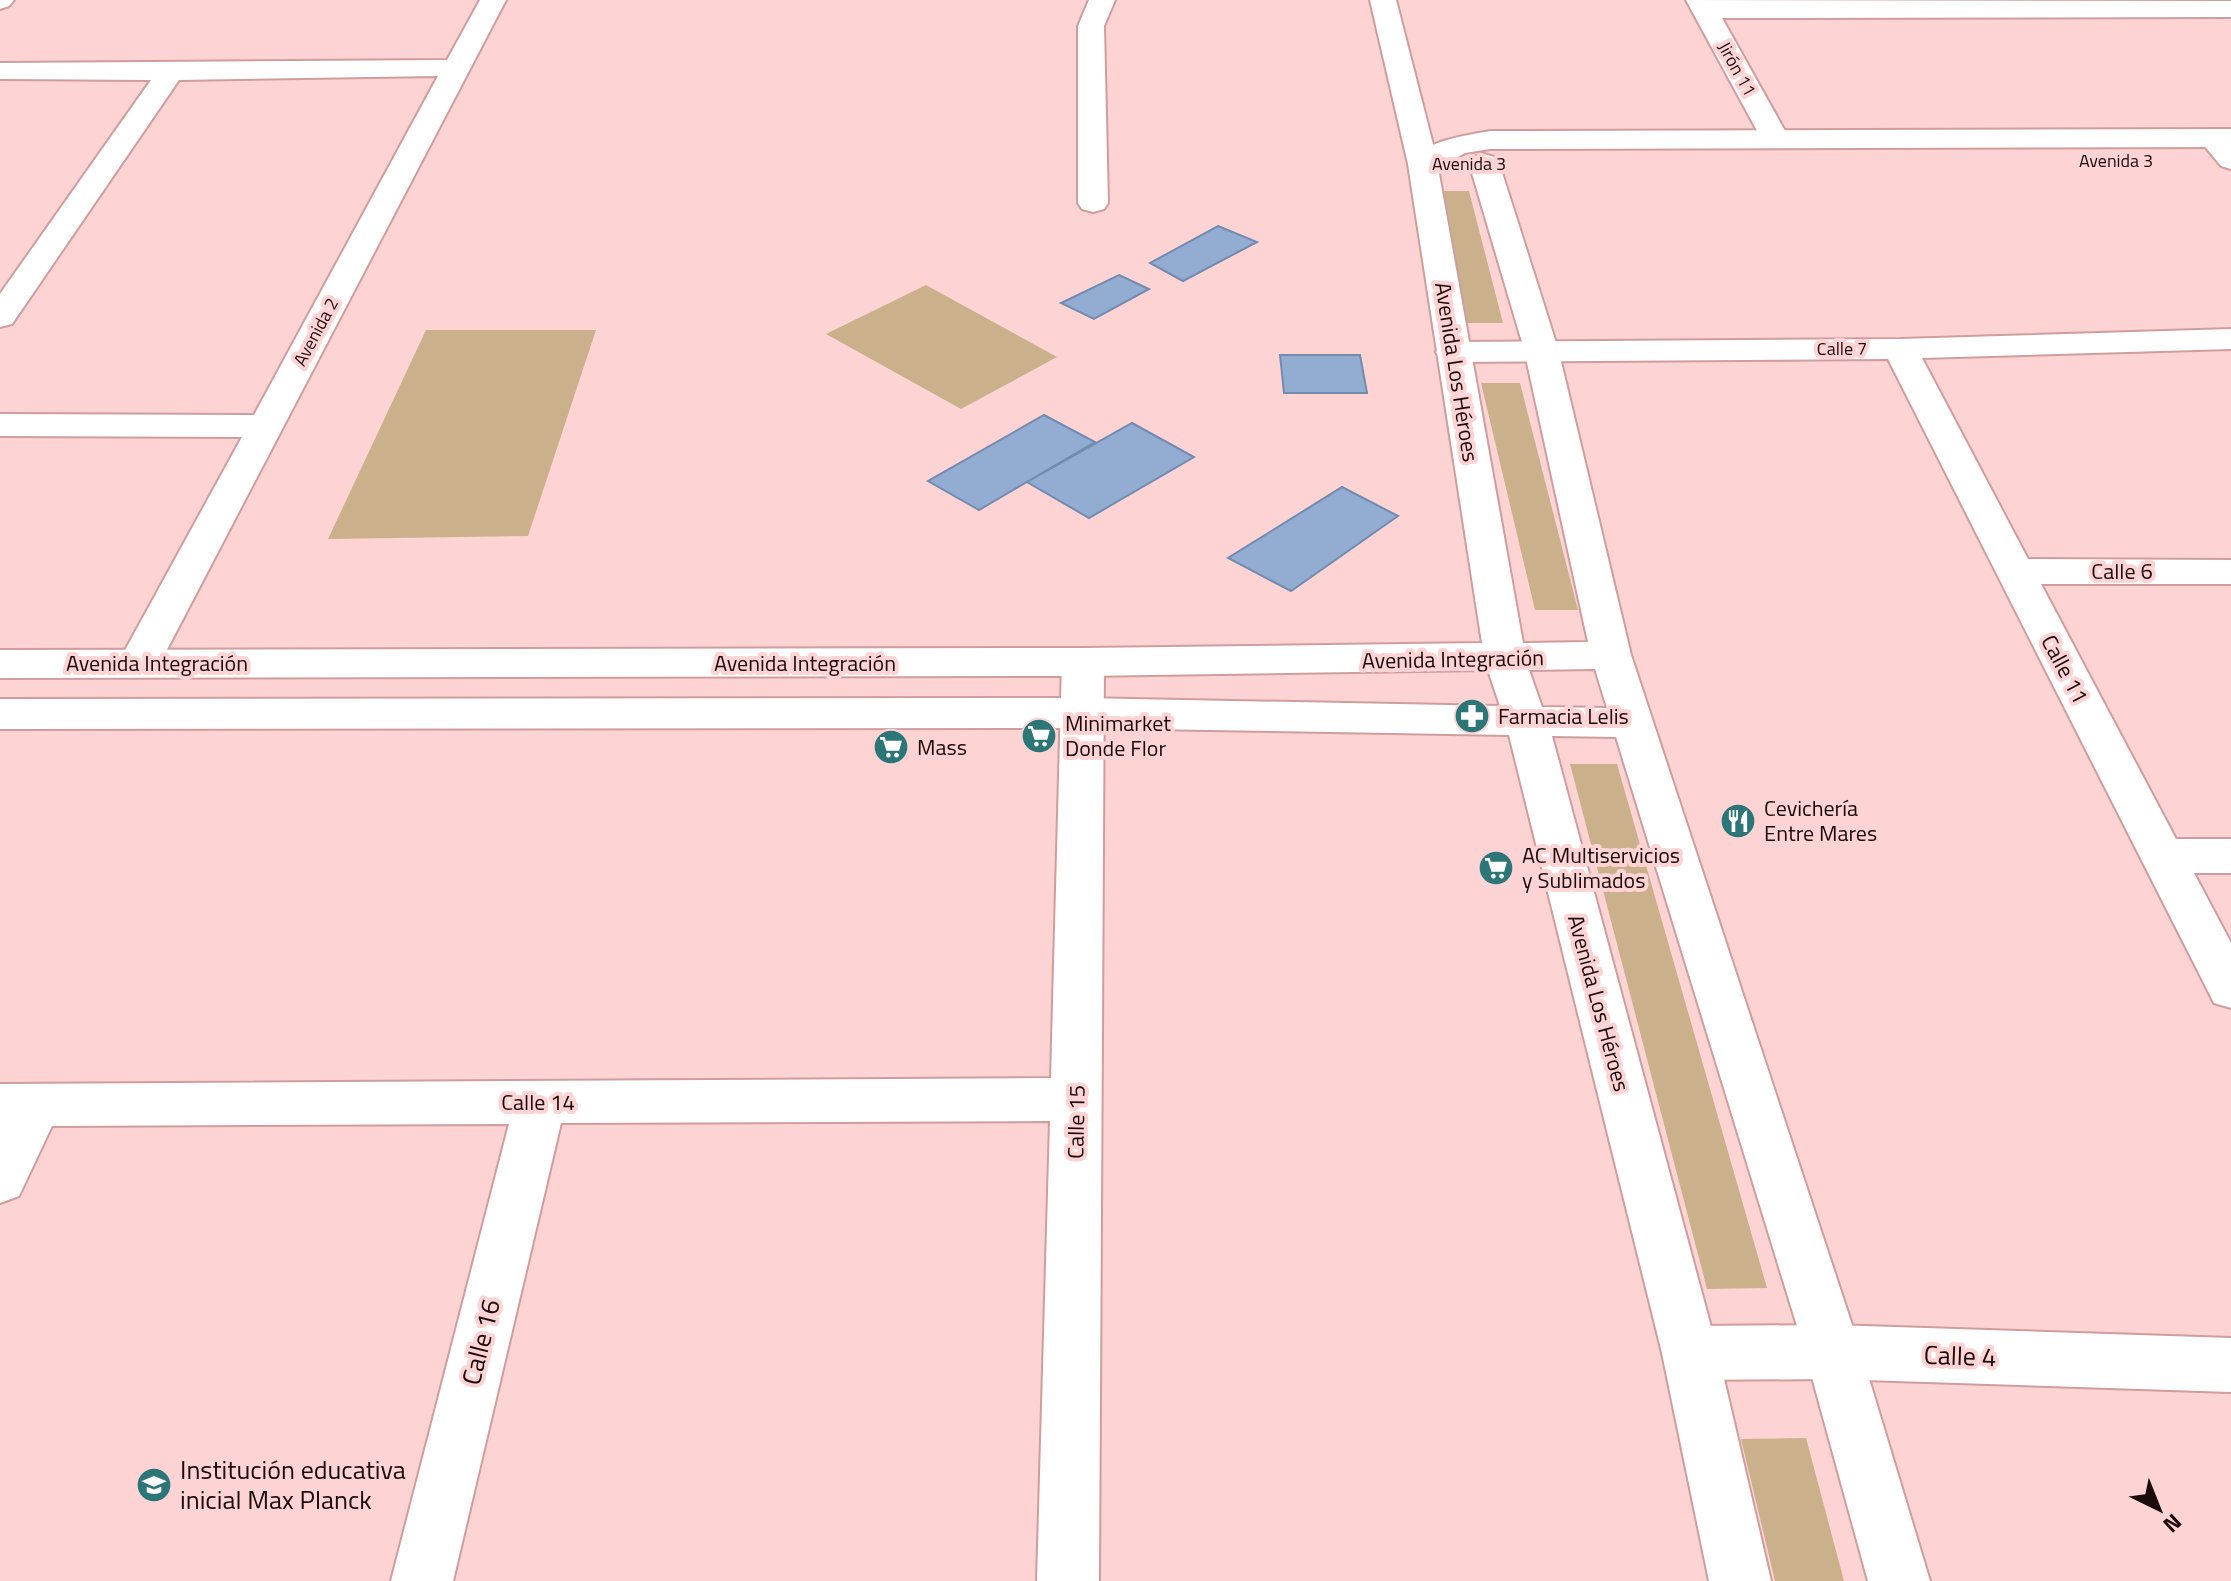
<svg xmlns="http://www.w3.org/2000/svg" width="2231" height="1581" viewBox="0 0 2231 1581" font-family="'Titillium Web',sans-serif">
<rect width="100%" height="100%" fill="#fed3d4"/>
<g fill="#cbb18b">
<polygon points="1435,191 1469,191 1503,323 1465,323"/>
<polygon points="926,285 1057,357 961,409 826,334"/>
<polygon points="426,330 596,330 528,536 328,539"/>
<polygon points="1481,383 1520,383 1578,610 1535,610"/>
<polygon points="1570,764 1617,764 1767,1288 1707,1289"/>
<polygon points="1806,1438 1844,1581 1775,1581 1741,1439"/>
</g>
<g fill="#93acd1" stroke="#728bae" stroke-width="2">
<polygon points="1218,226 1257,242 1183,281 1150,263"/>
<polygon points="1119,275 1149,289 1094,319 1061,303"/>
<polygon points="1280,355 1360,355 1367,393 1284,393"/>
<polygon points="1044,415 1095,442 979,510 928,481"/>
<polygon points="1132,423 1194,457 1089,518 1027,482"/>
<polygon points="1342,487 1398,516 1291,591 1228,558"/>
</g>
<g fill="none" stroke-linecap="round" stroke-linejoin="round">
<defs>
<g id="minor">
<polygon points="0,0 14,0 9,6 0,9"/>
<polygon points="480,0 506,0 160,663 154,673 139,677 124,673 118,663 242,437 0,436 0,414 254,415 438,76 179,80 12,324 0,327 0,294 151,80 0,79 0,63 447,60"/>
<polygon points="1089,0 1115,0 1104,26 1108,203 1104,209 1093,212 1082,209 1078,203 1078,26"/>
<polygon points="1370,0 1396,0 1438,164 1433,170 1423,173 1413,170 1408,164"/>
<polygon points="1686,0 2231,1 2231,17 1722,18 1789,138 1785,144 1775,147 1765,144 1761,138"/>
<polygon points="2212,129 2222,132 2231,142 2231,169 2221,166 2198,138 2202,132"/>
<polygon points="2231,329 2231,349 1922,358 2028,559 2231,560 2231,584 2041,584 2176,839 2231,839 2231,873 2194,873 2231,943 2231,1008 2214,1003 1888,359 1453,362 1441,359 1436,352 1441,345 1453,342 1900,339"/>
<polygon points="1083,648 1098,652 1104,662 1099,1581 1037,1581 1050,1121 561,1123 453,1581 391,1581 509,1124 52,1126 19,1196 0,1203 0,1084 1051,1078 1062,662 1068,652"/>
<polygon points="1833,1325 2231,1338 2231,1392 1833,1379 1690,1380 1670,1372 1662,1353 1670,1334 1690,1326"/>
</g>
<path id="major" d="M2231 129V147L1490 149 1465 153 1438 168 1523 643 1588 642 1524 349 1469 163 1474 157 1484 154 1494 157 1499 163 1558 349 1631 655 1861 1352 1930 1581H1868L1805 1352 1616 737 1552 736 1718 1353 1771 1581H1709L1662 1353 1509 735 1082 728 0 729V699L1082 698 1500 706 1488 670 1083 676 0 678V650L1083 648 1482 643 1408 164C1425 140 1464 136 1490 131ZM1595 669 1607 708 1542 707 1529 670Z"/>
</defs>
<use href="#minor" stroke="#cf9d9e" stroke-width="4"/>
<use href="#major" stroke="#cf9d9e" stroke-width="4"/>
<use href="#minor" fill="#fff" fill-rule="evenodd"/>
<use href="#major" fill="#fff" fill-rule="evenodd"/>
</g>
<defs>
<symbol id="pharmacy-disc" viewBox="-11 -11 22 22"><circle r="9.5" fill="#2c7678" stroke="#fed3d4"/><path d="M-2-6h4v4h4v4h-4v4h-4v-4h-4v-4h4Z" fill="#fff"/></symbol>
<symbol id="supermarket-disc" viewBox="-11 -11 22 22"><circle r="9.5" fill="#2c7678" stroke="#fed3d4"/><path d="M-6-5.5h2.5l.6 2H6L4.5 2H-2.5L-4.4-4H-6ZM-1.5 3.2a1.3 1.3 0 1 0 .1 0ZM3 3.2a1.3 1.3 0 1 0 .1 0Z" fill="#fff"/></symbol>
<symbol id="restaurant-disc" viewBox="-11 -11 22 22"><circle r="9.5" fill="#2c7678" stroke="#fed3d4"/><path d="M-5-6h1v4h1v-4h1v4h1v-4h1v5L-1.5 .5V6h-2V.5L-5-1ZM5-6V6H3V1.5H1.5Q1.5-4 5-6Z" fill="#fff"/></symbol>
<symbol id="school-disc" viewBox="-11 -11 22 22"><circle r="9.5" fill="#2c7678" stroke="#fed3d4"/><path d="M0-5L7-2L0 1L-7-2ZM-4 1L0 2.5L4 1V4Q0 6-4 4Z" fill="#fff"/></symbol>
</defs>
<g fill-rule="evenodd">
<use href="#pharmacy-disc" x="1452" y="696" width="40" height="40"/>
<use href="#supermarket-disc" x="1019" y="716" width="40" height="40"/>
<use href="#supermarket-disc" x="871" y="727" width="40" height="40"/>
<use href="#restaurant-disc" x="1718" y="801" width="40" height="40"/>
<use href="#supermarket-disc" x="1476" y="848" width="40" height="40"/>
<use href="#school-disc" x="134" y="1465" width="40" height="40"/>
</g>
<g text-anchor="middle" stroke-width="8" stroke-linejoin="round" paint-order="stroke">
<g font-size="18" fill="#1b0a0b" stroke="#fed3d4">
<text transform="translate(1737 69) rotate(61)" y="6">Jirón 11</text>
<text x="2116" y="167">Avenida 3</text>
<text x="1469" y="170">Avenida 3</text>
<text transform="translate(316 332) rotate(-62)" y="6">Avenida 2</text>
<text x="1842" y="355">Calle 7</text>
</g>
<g font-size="22" fill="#1b0a0b" stroke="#fed3d4">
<text transform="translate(1457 372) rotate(81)" y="8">Avenida Los Héroes</text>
<text x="2122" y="579">Calle 6</text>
<text transform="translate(1453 659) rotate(-1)" y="8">Avenida Integración</text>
<text x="157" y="671">Avenida Integración</text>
<text x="805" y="671">Avenida Integración</text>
<text transform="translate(2065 669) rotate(62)" y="8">Calle 11</text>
<text transform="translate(1599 1003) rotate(75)" y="8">Avenida Los Héroes</text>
<text x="538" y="1110">Calle 14</text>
<text transform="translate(1076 1122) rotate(-89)" y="8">Calle 15</text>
</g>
<g font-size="22" fill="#1b0a0b" stroke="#fed3d4" text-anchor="start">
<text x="1498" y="724">Farmacia Lelis</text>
<text x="1065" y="731">Minimarket<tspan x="1065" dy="25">Donde Flor</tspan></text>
<text x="917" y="755">Mass</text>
<text x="1764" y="816">Cevichería<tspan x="1764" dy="25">Entre Mares</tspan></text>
<text x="1522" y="863">AC Multiservicios<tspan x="1522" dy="25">y Sublimados</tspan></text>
</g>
<g font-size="26" fill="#1b0a0b" stroke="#fed3d4">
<text transform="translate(481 1342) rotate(-76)" y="9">Calle 16</text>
<text transform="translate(1960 1356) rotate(2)" y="9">Calle 4</text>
</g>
<g font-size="26" fill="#1b0a0b" stroke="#fed3d4" text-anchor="start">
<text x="180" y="1479">Institución educativa<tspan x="180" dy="30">inicial Max Planck</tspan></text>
</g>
</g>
<g transform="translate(2159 1509) rotate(137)" stroke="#fed3d4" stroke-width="6" paint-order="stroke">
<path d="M0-6L14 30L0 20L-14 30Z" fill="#1b0a0b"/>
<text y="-12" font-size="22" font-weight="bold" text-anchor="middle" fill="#1b0a0b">N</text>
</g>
</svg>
